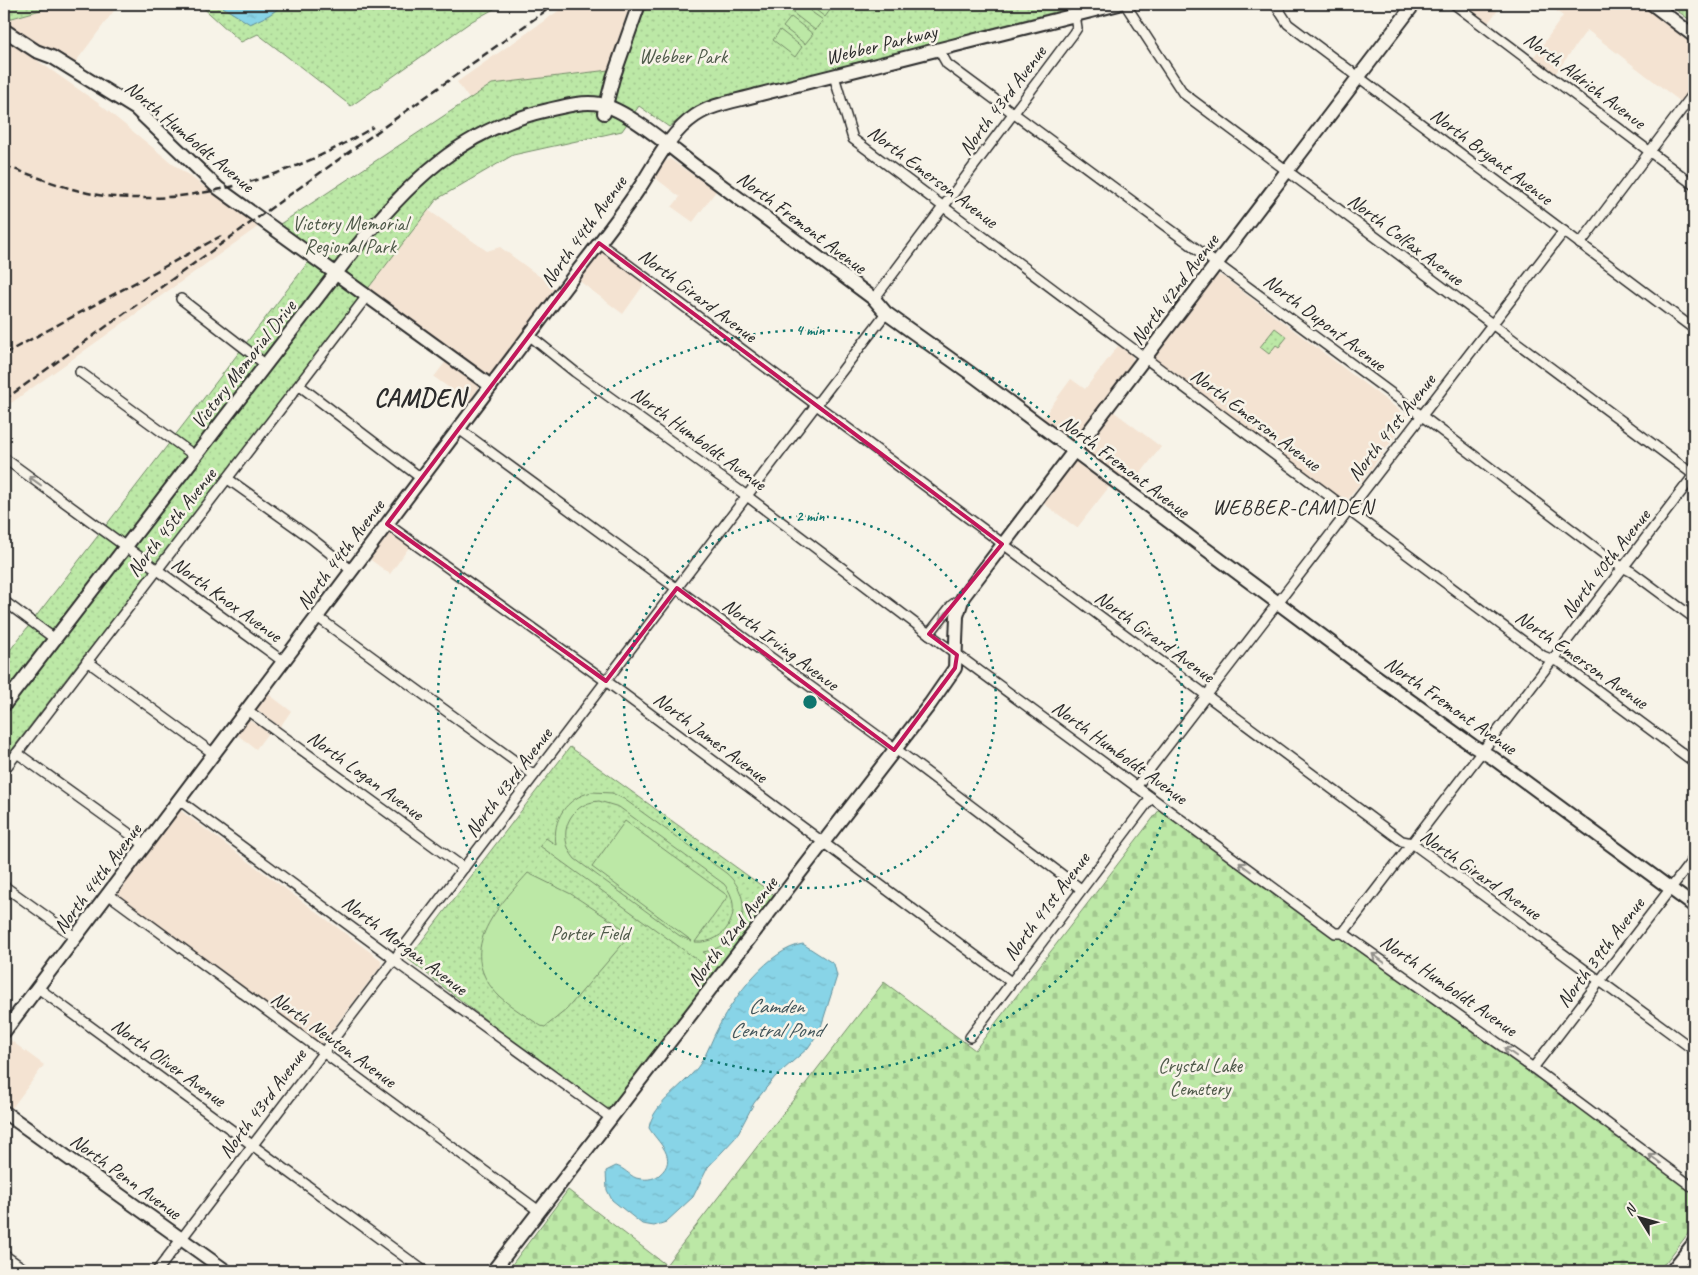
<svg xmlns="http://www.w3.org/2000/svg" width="1698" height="1275" viewBox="0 0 1698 1275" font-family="Caveat,sans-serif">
<defs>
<pattern id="cemetery-stones" width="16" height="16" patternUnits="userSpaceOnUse" patternTransform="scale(1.25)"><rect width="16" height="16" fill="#bce8a6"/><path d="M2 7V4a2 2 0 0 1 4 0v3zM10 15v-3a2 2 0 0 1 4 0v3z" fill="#a2c78f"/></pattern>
<pattern id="park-dots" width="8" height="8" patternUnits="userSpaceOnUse" patternTransform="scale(1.25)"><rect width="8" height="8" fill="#bce8a6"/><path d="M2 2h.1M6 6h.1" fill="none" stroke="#a2c78f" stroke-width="1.8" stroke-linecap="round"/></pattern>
<pattern id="water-ripples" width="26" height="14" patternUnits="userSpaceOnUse" patternTransform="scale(1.25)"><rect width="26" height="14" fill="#88d4e7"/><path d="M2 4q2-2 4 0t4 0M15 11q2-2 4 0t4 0" fill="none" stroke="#76b6c6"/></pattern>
</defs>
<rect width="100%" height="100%" fill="#f7f3e8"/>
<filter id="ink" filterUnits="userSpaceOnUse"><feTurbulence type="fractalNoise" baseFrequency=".02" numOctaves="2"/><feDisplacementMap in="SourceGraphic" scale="10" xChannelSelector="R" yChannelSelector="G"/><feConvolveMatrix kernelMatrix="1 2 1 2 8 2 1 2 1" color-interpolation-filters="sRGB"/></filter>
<g filter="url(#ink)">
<g fill="#f4e3d2">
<polygon points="62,4 119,4 72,67 4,25 4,21"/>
<polygon points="568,4 630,4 609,70 492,84 469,99 457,82"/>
<polygon points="1459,4 1503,4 1487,24"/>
<polygon points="1547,4 1642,4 1694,44 1694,84 1681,102 1587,30 1555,74 1533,58 1563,16"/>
<polygon points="4,37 98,103 173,164 259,226 4,408"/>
<polygon points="670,159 716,191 693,222 672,207 680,197 654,177 660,165"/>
<polygon points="428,210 487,251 500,247 555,288 534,316 532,323 499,362 496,372 490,375 483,374 367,289"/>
<polygon points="602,251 645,283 623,314 578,280 598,253"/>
<polygon points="1215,275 1222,276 1407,416 1408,420 1346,502 1153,359 1154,354"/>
<polygon points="1118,346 1132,355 1133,362 1076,438 1069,441 1041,420 1071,379 1085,389"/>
<polygon points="446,361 477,383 478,389 469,402 434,377"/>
<polygon points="1113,411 1161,447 1131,486 1082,452 1087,441 1094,435"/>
<polygon points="1073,462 1076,462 1109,487 1077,528 1043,503 1063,476 1065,468"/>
<polygon points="389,532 410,546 390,574 368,558"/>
<polygon points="267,693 291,711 280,727 254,707"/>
<polygon points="248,719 268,733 256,749 236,734"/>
<polygon points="176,811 181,811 381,960 381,966 322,1043 316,1044 114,895"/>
<polygon points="6,1037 44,1065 12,1108 4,1102"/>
</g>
<polygon fill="url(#cemetery-stones)" stroke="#748a68" points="1160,809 1694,1190 1694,1226 1659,1271 507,1271 568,1190 666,1265 884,982 975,1050"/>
<g fill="url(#park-dots)" stroke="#748a68">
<polygon points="4,4 62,4 5,20"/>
<polygon points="199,4 503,4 472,21 351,106 258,34 241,42"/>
<path d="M647 4H1096L1058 14 1051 13 957 37 950 41 854 63 847 67 771 84 766 88C727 98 701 102 669 127L639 106 622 131 513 155 437 199 363 295 254 444 224 476 156 569 82 658 4 760V658L310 260 271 230 492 84 609 70H622Z"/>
<polygon points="1668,4 1694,4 1694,23"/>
<polygon points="1275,328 1287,337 1279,347 1276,345 1269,354 1260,347"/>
<polygon points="570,747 780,899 611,1118 408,959"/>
</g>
<g fill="#bce8a6" stroke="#748a68" fill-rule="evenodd">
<polygon points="800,4 823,20 815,30 793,13"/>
<polygon points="808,4 830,4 833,6 825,17"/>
<polygon points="791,17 813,34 805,44 783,27"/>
<polygon points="780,30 802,47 795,57 773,40"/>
<path d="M592 792 612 793 624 799 726 873C757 899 744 946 703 952L709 956 703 964 540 846 546 838 556 845C552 819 566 798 592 792ZM599 801 619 807 724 884C745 908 728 945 695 942L728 896 625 821 592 867 692 941 680 936 575 859C555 836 569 803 599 801Z"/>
<path d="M528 873 571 894 618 925 625 930 626 940 566 1010 545 1027 541 1026C528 1017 512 1008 500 997 454 952 496 909 528 873Z"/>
</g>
<g fill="url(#water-ripples)" stroke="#63909c">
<polygon points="218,4 285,4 269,15 250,24"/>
<path d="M803 944 834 964 837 976 820 1030 808 1048 775 1077 754 1103 736 1137 708 1167 693 1197 666 1222 654 1226 642 1224 612 1200 607 1190 606 1171 616 1166C624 1168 629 1175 636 1178 644 1180 653 1180 659 1175 680 1158 657 1142 649 1128 652 1104 687 1084 700 1064 708 1053 712 1038 719 1026 734 997 769 949 803 944Z"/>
</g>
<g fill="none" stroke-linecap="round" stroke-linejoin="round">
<defs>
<g id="street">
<polyline points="1125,4 1183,93 1694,475"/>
<polyline points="1275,4 1288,24 1694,329"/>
<polyline points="1454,4 1694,185"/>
<polyline points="939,50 947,64 1422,416 1617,564 1632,572 1694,618"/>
<polyline points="834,76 853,139 1543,656 1561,663 1694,762"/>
<polyline points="599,243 1402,841 1412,843 1694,1050"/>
<polyline points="1580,244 1694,93"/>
<polyline points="181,299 265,364"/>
<polyline points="874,299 1073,34 1077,28 1075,15"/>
<polyline points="529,335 575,372 747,496 929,634 1335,933 1343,933 1533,1068 1694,1188"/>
<polyline points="80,372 195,456"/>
<polyline points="300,386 421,478"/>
<polyline points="459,429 897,750 1081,889"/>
<polyline points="4,458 284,662"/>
<polyline points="228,479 311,538 351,570"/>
<polyline points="387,524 606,681 1011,982"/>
<polyline points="4,601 55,639"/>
<polyline points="316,616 534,775"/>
<polyline points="929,634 952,605 963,597"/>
<polyline points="87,661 214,754"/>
<polyline points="247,710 464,868"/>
<polyline points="17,753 145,845"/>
<polyline points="4,770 367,296"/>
<polyline points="1136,787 1564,231"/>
<polyline points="179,800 389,955 393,960 611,1118"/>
<polyline points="4,886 75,937"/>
<polyline points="108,894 539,1211"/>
<polyline points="1343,933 1694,475"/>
<polyline points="38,988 424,1271"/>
<polyline points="970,1037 1151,798"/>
<polyline points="1533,1068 1694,858"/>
<polyline points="4,1255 27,1271"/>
<polyline points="157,1271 886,313"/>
</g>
<g id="secondary">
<polyline points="1652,4 1694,36"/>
<polyline points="4,30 36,51 52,57 136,109 218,188 491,386"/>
<polyline points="604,113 613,78 639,4"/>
<path d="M4 705 353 251C409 183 459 130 548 110 565 106 582 101 600 104 628 110 671 148 695 166 755 210 814 254 874 299L886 313 970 373 1373 674 1473 746 1493 758 1694 906"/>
<path d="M4 1032 576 273C598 245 620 217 640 187 656 162 670 133 695 116 712 104 737 101 757 95L1119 4"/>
<polyline points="4,1112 226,1271"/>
<polyline points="493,1271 930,704 955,668 957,616 963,597 1414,4"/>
<polyline points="1672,1271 1694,1243"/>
</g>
</defs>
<use href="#street" stroke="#2b2b2b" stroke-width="12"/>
<use href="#secondary" stroke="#2b2b2b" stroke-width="16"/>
<use href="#street" stroke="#f7f3e8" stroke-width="9"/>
<use href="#secondary" stroke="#f7f3e8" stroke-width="12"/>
<g stroke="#2b2b2b" stroke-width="2.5" stroke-dasharray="8 4" stroke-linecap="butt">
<path d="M4 166C38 176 70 192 106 196 195 207 298 174 373 127"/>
<polyline points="4,354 221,236"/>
<polyline points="4,400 555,4"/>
</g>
</g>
<defs><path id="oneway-shaft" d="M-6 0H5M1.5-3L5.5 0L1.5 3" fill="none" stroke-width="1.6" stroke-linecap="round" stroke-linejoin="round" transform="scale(1.25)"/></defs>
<g stroke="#918f8a">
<use href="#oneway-shaft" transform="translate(35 481) rotate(-144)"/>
<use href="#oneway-shaft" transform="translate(945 614) rotate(128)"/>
<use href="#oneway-shaft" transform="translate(1245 867) rotate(-143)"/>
<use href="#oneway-shaft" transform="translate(1378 958) rotate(-144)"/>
<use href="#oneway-shaft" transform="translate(1510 1052) rotate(-145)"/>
<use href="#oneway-shaft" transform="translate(1655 1159) rotate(-143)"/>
</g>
</g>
<path fill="none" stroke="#c2185b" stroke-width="4" stroke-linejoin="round" d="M599 243 1002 544 929 634 957 655 955 668 894 750 677 588 606 681 387 524Z"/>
<g fill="none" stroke="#0f766e" stroke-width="2.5" stroke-dasharray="2.5 5">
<circle cx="810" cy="702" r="186"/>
<circle cx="810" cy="702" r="372"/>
</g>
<g text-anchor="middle" stroke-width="5" stroke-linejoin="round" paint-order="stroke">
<g font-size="20" fill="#2b2b2b" stroke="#f7f3e8">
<text transform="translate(881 44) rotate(-14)" y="7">Webber Parkway</text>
<text transform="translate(1585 80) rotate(37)" y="7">North Aldrich Avenue</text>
<text transform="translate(1002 100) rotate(-53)" y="7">North 43rd Avenue</text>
<text transform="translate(190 136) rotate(40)" y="7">North Humboldt Avenue</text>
<text transform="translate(1492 156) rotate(37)" y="7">North Bryant Avenue</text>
<text transform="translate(933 176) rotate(37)" y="7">North Emerson Avenue</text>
<text transform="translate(802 222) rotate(37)" y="7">North Fremont Avenue</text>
<text transform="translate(583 231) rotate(-54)" y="7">North 44th Avenue</text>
<text transform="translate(1406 239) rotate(37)" y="7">North Colfax Avenue</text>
<text transform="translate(1174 289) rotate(-53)" y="7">North 42nd Avenue</text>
<text transform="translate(698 295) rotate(37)" y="7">North Girard Avenue</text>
<text transform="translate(1325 322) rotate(37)" y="7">North Dupont Avenue</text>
<text transform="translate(243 364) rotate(-52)" y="7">Victory Memorial Drive</text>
<text transform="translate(1256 419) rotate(37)" y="7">North Emerson Avenue</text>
<text transform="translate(1391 427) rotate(-52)" y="7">North 41st Avenue</text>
<text transform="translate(699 438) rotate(36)" y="7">North Humboldt Avenue</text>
<text transform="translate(1125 466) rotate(37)" y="7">North Fremont Avenue</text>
<text transform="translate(171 522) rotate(-52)" y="7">North 45th Avenue</text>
<text transform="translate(340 554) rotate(-53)" y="7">North 44th Avenue</text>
<text transform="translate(1605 563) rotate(-52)" y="7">North 40th Avenue</text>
<text transform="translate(227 599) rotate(36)" y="7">North Knox Avenue</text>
<text transform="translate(1155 636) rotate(36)" y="7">North Girard Avenue</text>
<text transform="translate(781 644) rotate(37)" y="7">North Irving Avenue</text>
<text transform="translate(1582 659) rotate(35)" y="7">North Emerson Avenue</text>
<text transform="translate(1451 705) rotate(35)" y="7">North Fremont Avenue</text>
<text transform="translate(711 737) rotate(37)" y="7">North James Avenue</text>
<text transform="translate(1120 752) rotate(36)" y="7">North Humboldt Avenue</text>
<text transform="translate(366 775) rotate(36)" y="7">North Logan Avenue</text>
<text transform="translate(508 782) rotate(-53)" y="7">North 43rd Avenue</text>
<text transform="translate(1481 874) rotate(35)" y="7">North Girard Avenue</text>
<text transform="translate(97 878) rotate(-53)" y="7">North 44th Avenue</text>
<text transform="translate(1046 906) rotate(-53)" y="7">North 41st Avenue</text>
<text transform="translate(732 931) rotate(-52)" y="7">North 42nd Avenue</text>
<text transform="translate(405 945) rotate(37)" y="7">North Morgan Avenue</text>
<text transform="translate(1600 952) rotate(-53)" y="7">North 39th Avenue</text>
<text transform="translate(1449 985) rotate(35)" y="7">North Humboldt Avenue</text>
<text transform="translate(334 1039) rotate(36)" y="7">North Newton Avenue</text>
<text transform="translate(169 1062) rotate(36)" y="7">North Oliver Avenue</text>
<text transform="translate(262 1103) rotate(-53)" y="7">North 43rd Avenue</text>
<text transform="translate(126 1176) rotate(36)" y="7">North Penn Avenue</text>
</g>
<g font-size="20" fill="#4f5a4a" stroke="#f7f3e8">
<text x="683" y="63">Webber Park</text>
<text x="350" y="230">Victory Memorial<tspan x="350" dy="23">Regional Park</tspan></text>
<text x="590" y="940">Porter Field</text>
<text x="1200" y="1072">Crystal Lake<tspan x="1200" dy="23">Cemetery</tspan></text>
</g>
<g font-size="21" letter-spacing="1" fill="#2b2b2b" stroke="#f7f3e8">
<text x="1293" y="514">WEBBER-CAMDEN</text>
</g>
<g font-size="21" font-style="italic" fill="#42555a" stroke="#f7f3e8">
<text x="776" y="1013">Camden<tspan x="776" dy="24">Central Pond</tspan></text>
</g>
<g font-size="25" font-weight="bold" letter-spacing="1" fill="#2b2b2b" stroke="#f7f3e8">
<text x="420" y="406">CAMDEN</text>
</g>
</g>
<circle cx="810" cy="702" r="8" fill="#0f766e" stroke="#f7f3e8" stroke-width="2.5"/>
<g font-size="15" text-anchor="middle" font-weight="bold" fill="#0f766e" stroke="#f7f3e8" stroke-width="5" stroke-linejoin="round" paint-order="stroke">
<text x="810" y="335">4 min</text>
<text x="810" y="521">2 min</text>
</g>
<rect width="1698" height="1275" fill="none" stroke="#f7f3e8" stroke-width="20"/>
<rect x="10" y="10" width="1678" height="1255" fill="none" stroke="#2b2b2b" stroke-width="2" filter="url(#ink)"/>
<g transform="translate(1640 1218) rotate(307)" stroke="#f7f3e8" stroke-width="4" paint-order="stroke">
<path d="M0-4L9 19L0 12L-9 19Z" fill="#2b2b2b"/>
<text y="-8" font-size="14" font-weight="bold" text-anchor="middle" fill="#2b2b2b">N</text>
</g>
</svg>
